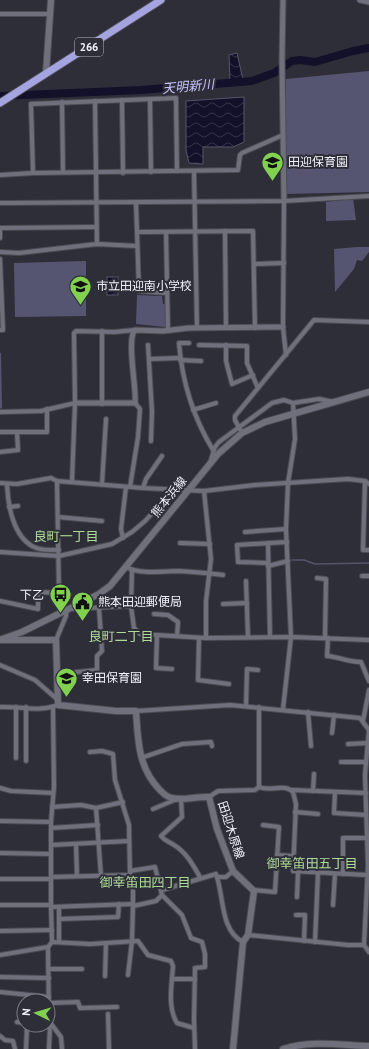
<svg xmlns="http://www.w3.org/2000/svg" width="369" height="1049" viewBox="0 0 369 1049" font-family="'PT Sans','Noto Sans JP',sans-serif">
<defs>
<pattern id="water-waves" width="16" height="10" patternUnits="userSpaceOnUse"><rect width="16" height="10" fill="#13112a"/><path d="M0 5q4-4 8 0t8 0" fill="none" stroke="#36344a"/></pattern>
</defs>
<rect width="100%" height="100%" fill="#2e2e38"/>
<g fill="#565571">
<polygon points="369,71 369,192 286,194 286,79"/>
<polygon points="353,198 356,220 326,221 326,202"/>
<polygon points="357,247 369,247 369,252 362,261 357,260 354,269 335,292 334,249"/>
<polygon points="86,261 86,316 15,317 14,263"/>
<polygon points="137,295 162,296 163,304 165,304 165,327 136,324"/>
<polygon points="0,353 1,353 2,409 0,408"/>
</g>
<g fill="url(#water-waves)" stroke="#565468">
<polygon points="237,53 243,80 230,80 229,55"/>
<polygon points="244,97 244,142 233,147 203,147 203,164 189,163 186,150 186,101"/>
<rect x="107" y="277" width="11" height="18"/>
</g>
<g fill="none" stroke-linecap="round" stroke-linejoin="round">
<polyline stroke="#565468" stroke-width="1.5" points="292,560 304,560 315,564 369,563"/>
<polyline stroke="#13112a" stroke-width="8" points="0,96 141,90 252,81 274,73 292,61 300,60 315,62 353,51 369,48"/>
<defs>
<g id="minor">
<polyline points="0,14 50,14"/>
<polyline points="150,99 151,172"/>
<polyline points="122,100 123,173"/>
<polyline points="95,101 97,244"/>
<polyline points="62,102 63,172"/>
<polyline points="194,171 197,328"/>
<polyline points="33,173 31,104 176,98 177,171"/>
<polyline points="0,175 33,173 238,170 240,155 242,153 283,135"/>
<polyline points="284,201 283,327 286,355"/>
<polyline points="0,203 284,201 369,196"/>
<polyline points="136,203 139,291 167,293"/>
<polyline points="225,231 226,328"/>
<polyline points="137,232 253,231 255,328"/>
<polyline points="166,232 168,331"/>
<polyline points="0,238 0,228 96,227"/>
<polyline points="0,252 19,253 97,244 137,246"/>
<polyline points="0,259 3,330 0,330"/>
<polyline points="254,264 284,263"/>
<polyline points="102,331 102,404"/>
<path d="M189 343H179C182 381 193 417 213 450"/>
<polyline points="148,345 152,412 151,441"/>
<polyline points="199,345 247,346 247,363 258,388"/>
<polyline points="226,345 226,361 232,384 253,375"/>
<polyline points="149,359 180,358"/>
<polyline points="180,360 201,361"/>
<polyline points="75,403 74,333 76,331 114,332 135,330"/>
<polyline points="193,410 216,403"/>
<polyline points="0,412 41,411 75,403 72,481"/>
<polyline points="0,432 47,432 47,409"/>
<polyline points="242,433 235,420 235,416 314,320 369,322"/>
<polyline points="0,452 18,450 17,432"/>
<polyline points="210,463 215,447 219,442 272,403 284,400 293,403 319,399 334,402"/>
<polyline points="57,481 59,593 62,612"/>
<polyline points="365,481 363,550 369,550"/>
<polyline points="0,483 17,484 51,478 57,481 143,488 204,491 255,485 348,479 365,481 369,484"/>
<polyline points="102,484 106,419"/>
<path d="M7 485C8 505 13 537 34 547 42 551 51 550 59 550"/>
<polyline points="130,487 138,437 140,409 135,403"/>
<polyline points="143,488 146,479 162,456"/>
<polyline points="204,491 211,559 206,601 206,638"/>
<polyline points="9,507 18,506"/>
<polyline points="58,517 102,521"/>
<polyline points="245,532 286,529"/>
<polyline points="123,538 121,529 126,487"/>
<polyline points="180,543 210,544"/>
<polyline points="268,543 270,637"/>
<polyline points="0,552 59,556 112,544 132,532 145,521 175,489"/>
<polyline points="268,563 238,562 237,545 287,542"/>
<polyline points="268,566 288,561"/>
<path d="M126 567C141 575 163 571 179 571 194 572 209 573 223 575"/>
<polyline points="362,576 369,576"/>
<polyline points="317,578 326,579 325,638"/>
<polyline points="246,581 248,637"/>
<polyline points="0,601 38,609 38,592 59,593"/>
<polyline points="223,604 247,603"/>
<polyline points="131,606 132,570"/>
<polyline points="154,614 168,615 178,622 177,636"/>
<polyline points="157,635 156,668 172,669"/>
<polyline points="199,638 198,680 229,684"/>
<path d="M328 638 327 656C340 657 347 662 361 662L369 681"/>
<polyline points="56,640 66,616 67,609 131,606 134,628 140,634 206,638 291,637 369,640"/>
<polyline points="0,665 35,680 58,700"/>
<polyline points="58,674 97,670 97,656 102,651 99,608"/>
<polyline points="246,706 247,669 258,670"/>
<path d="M0 707C19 706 37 712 55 706"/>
<polyline points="283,709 291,637 286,529 288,483 295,439 293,403"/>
<polyline points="136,711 230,705 360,718 369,730 365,775 368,866 364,945 369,952"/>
<polyline points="308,712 311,746"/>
<polyline points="363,721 369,690"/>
<polyline points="332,733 334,715"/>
<polyline points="348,744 368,743"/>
<polyline points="90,752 102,751 113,754 115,780 129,825 130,875 133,884 133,904 132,941 128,975"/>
<polyline points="16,758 16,707"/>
<polyline points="141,758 182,744 211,742 212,746"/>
<polyline points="26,761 26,707"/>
<polyline points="341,762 366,762"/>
<path d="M259 787C270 792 285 783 293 792L296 804 293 871 367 875"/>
<polyline points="0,788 11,791 53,793"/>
<polyline points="292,790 366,793"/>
<polyline points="313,791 314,774"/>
<polyline points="335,792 334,813 366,815"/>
<polyline points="209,797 218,791 255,790 259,787 259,707"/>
<path d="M181 798 182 817 161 836C165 841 168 841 174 845 186 852 193 865 200 877"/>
<polyline points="52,807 81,805 96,808 123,802"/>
<polyline points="96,808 101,876"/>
<polyline points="153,809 177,799"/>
<polyline points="295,812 318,814"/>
<polyline points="0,821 51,822"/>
<polyline points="51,828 98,825"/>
<polyline points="76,844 77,876"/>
<polyline points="51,845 129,841"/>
<polyline points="0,853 51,854"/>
<polyline points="277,855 293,856"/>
<polyline points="130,871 155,867 162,895 156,901 133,906"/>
<polyline points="343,874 343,838 366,838"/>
<polyline points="51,877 130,875"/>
<polyline points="217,877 226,877 233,871"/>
<polyline points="0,879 51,879"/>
<path d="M162 890 216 874C224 895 220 931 243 942"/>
<polyline points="253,890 275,892 279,827 263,825"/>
<polyline points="162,895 182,915 191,938 202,942 205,954 205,967 195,968 194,1019 195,1049"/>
<polyline points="297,897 298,872"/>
<polyline points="0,905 51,905"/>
<polyline points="333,905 335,874"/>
<polyline points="51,907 133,904"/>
<polyline points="59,907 59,942"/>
<polyline points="296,915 305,915 304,941"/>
<polyline points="59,919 118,917 119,904"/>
<polyline points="0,931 52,930"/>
<polyline points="248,935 348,945 364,945"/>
<polyline points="52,942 51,905 51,822 54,787 53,707"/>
<polyline points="315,942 318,873"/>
<polyline points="48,947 49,1021 61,1037 62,1049"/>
<path d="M0 955 48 947 52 942 90 944 138 941 148 955 171 961 173 966C172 984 167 1007 177 1023L194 1028"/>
<polyline points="49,969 82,969"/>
<polyline points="105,976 106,943"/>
<polyline points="0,977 49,978"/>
<polyline points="172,979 195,979"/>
<polyline points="0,992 49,997"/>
<polyline points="49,1003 78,1002 80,1008 117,1007"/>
<polyline points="108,1014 109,1049"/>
<polyline points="17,1022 24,1023"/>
<polyline points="0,1036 5,1040 13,1041 15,1049"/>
<polyline points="26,1049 27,1025"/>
<polyline points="49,1049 50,1025"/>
</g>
<g id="tertiary">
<polyline points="283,0 282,60 284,201"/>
<polyline points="360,0 369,2"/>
<path d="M75 403H135C137 389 126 339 135 330L163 331 189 328 283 327"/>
</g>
<g id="secondary">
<polyline points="46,73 51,0"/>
<polyline points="2,639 22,632 99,594 110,586 218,454 242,433 265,422 369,392"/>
<path d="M0 640H56L58 705 116 711H136C138 740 138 767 159 789 163 793 166 797 172 798 183 801 197 796 209 797L217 829 233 871 254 891 248 935 243 942 233 1049"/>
<path d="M283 1049C312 1040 340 1045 369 1046"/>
</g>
<polyline id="trunk" points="0,103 161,0"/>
</defs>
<use href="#minor" stroke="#4b4b54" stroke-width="6"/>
<use href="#tertiary" stroke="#4b4b54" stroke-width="7"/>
<use href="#secondary" stroke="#4b4b54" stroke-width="8"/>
<use href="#trunk" stroke="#4b4b54" stroke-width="9"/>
<use href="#minor" stroke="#70707c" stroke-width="4"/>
<use href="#tertiary" stroke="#70707c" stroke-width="5"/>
<use href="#secondary" stroke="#70707c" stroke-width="6"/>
<use href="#trunk" stroke="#a6a3e1" stroke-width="7"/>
</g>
<defs>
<symbol id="school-pin" viewBox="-11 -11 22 30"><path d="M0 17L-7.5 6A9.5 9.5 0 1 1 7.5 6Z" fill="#81d050" stroke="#2e2e38"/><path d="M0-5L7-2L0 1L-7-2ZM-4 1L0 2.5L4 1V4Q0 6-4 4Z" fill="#111"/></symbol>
<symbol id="bus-pin" viewBox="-11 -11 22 30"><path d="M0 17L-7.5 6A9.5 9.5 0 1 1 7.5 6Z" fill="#81d050" stroke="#2e2e38"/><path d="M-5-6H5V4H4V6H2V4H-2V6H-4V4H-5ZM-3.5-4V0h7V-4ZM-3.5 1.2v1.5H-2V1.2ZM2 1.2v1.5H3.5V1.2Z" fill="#111"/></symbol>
<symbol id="civic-pin" viewBox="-11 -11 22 30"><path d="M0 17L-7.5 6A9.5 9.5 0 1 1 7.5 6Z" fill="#81d050" stroke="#2e2e38"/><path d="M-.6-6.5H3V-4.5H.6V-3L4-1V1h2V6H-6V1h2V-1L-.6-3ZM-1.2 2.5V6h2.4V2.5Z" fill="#111"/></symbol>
</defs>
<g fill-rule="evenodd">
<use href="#school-pin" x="260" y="150" width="25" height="34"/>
<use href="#school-pin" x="68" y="274" width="25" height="34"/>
<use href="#bus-pin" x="48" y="582" width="25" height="34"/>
<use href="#civic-pin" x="70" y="590" width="25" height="34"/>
<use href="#school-pin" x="54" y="666" width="25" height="34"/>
</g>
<g text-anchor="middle" stroke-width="4" stroke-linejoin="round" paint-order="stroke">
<rect fill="#2e2e38" stroke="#b6b6bf" stroke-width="1" x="75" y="38" width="28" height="18" rx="3"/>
<g font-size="11" font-weight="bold" fill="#f1f1f9">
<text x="89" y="51">266</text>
</g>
<g font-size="12" fill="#f1f1f9" stroke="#2e2e38" text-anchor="start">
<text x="288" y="166">田迎保育園</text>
<text x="96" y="290">市立田迎南小学校</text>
<text x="44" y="599" text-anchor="end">下乙</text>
<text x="98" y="606">熊本田迎郵便局</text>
<text x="82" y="682">幸田保育園</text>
</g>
<g font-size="12" fill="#f1f1f9" stroke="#2e2e38">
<text transform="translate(169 497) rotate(-51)" y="4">熊本浜線</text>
<text transform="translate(231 830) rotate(72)" y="4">田迎木原線</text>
</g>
<g font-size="13" font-style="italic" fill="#c4c3fd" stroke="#2e2e38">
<text transform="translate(188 86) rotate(-5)" y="5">天明新川</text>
</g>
<g font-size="13" fill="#afdb99" stroke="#2e2e38">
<text x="66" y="541">良町一丁目</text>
<text x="121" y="641">良町二丁目</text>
<text x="312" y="868">御幸笛田五丁目</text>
<text x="145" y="887">御幸笛田四丁目</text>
</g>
</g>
<g transform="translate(36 1013) rotate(275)"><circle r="19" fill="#2e2e38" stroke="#7c7c85"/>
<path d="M0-3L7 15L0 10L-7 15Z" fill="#81d050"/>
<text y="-6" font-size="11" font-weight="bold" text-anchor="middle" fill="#f1f1f9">N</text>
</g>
</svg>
